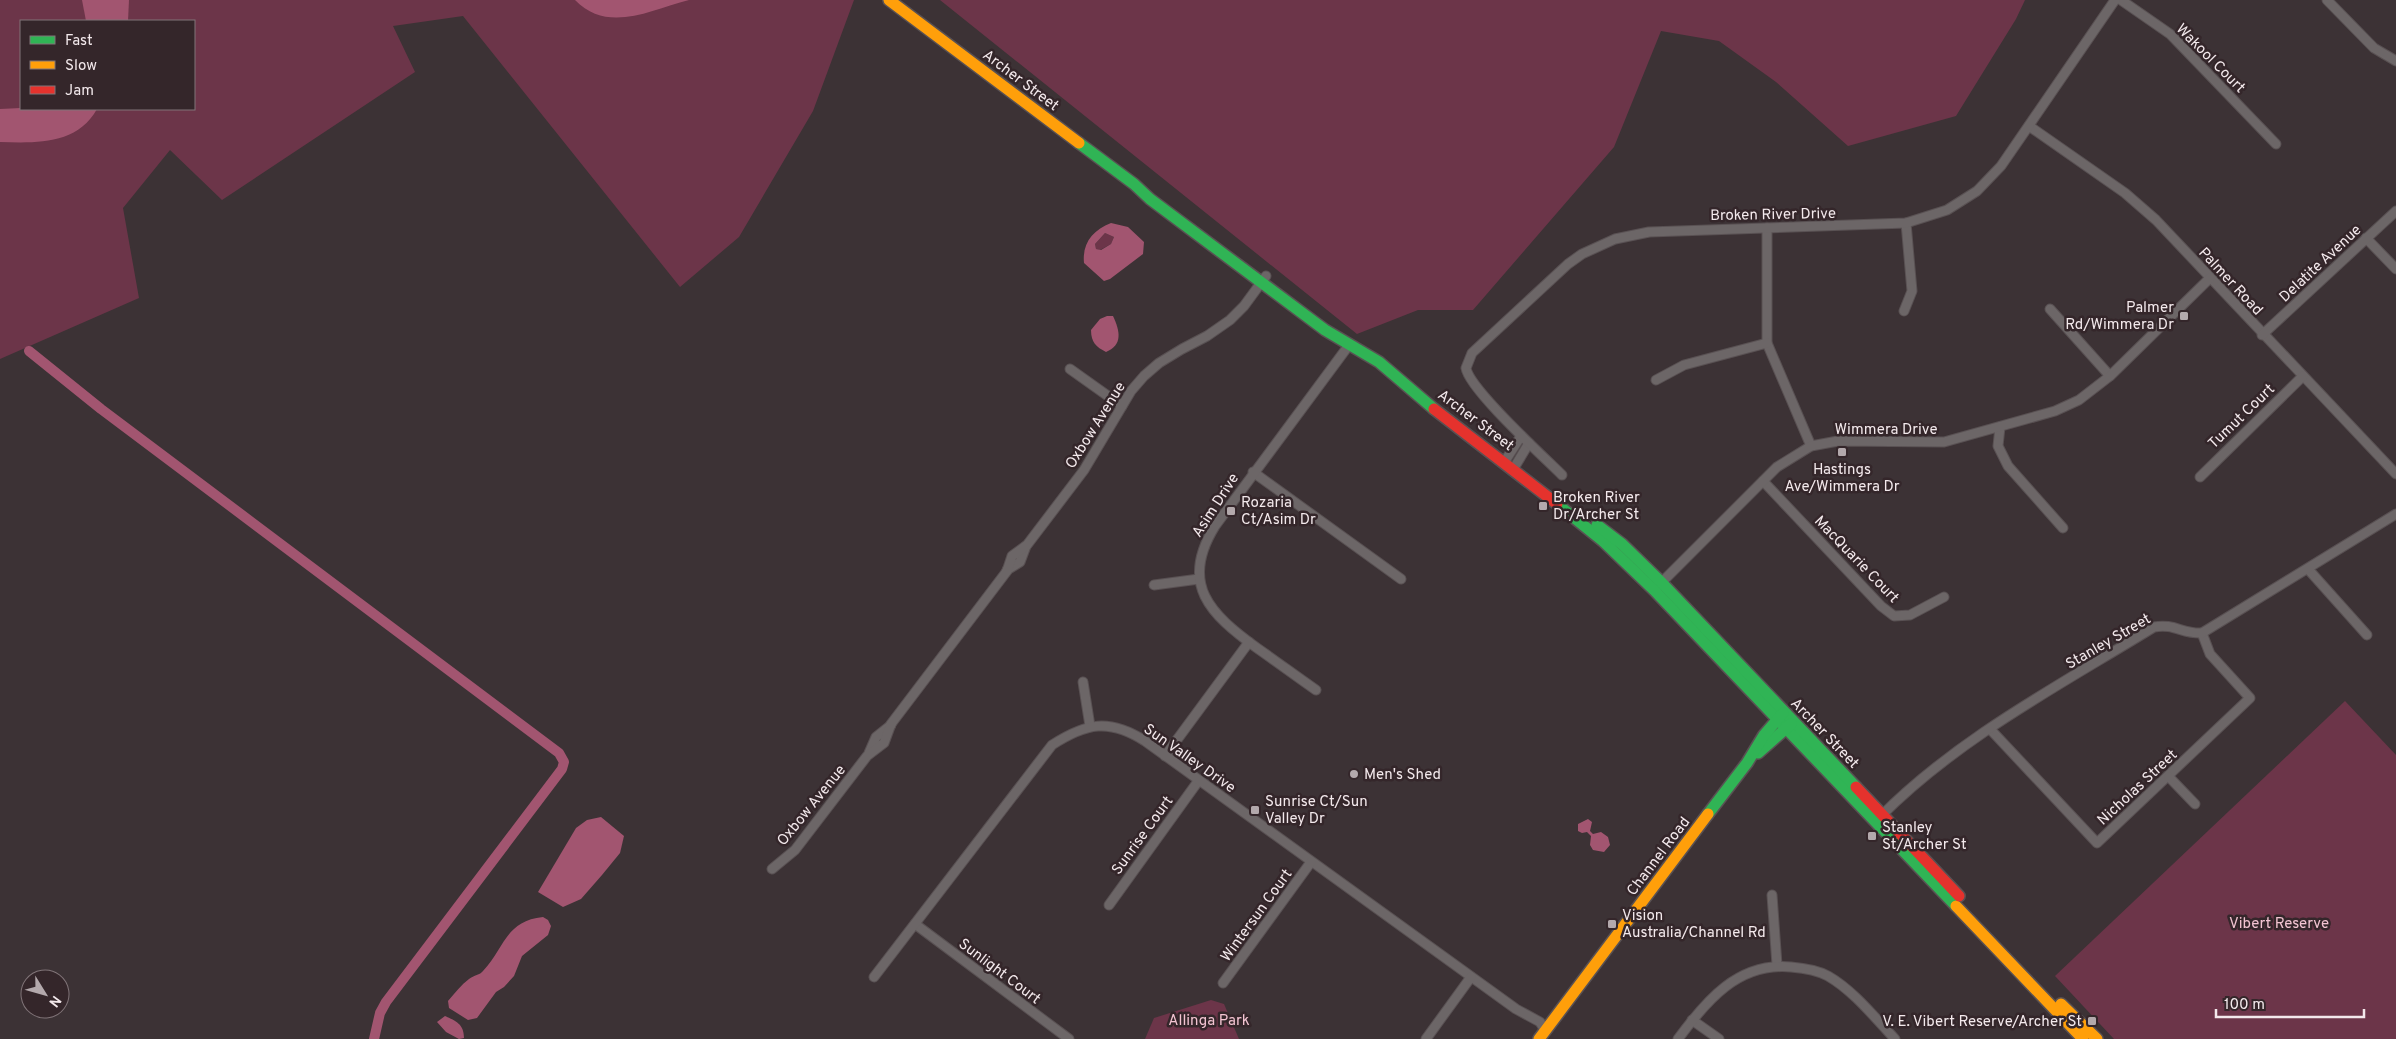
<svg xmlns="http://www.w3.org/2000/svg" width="2396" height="1039" viewBox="0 0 2396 1039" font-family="Overpass,sans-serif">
<rect width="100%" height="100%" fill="#3c3235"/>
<g fill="#6c3549" fill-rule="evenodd">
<path d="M0 0H854L813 111 739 237 680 287 463 16 393 26 415 72 222 200 170 150 123 208 139 298 0 359ZM21 21H194V109H21Z"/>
<polygon points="940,0 2025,0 2016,19 1956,116 1848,146 1776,82 1719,41 1661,31 1614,147 1473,310 1418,310 1357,334"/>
<polygon points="1105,233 1114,237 1111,244 1100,250 1096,249 1095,244"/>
<polygon points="2345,701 2396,755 2396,1039 2114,1039 2055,976"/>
<polygon points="1211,1000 1224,1004 1239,1039 1145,1039 1154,1018"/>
</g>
<g fill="#a25570" fill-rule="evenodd">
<polygon points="82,0 129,0 128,21 86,21"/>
<path d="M575 0H689C650 10 608 34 575 0Z"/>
<path d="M21 108V109H97C77 145 36 143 0 142V109Z"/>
<path d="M1111 223 1128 227 1144 242 1143 254 1110 279 1104 281 1084 263C1082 243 1093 230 1111 223ZM1105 233 1114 237 1111 244 1101 250 1096 249 1095 244Z"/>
<path d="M1107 316H1113C1120 331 1123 345 1106 352 1096 347 1091 342 1091 330L1100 319Z"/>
<polygon points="601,817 624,836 620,853 602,875 581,899 563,907 538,892 576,828 587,820"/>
<polygon points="1588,819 1592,822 1590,831 1593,834 1601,832 1608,837 1610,845 1604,852 1593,850 1590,845 1591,836 1587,832 1582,833 1578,831 1578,824"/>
<path d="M543 917 548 920 551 926 548 935 522 956 514 976 504 987 496 992 477 1018 468 1020 449 1008 448 1001C455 993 461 985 469 979 474 975 480 975 483 971 505 948 505 921 543 917Z"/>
<path d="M445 1016C456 1021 464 1024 464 1038L459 1039 446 1032 437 1022Z"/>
</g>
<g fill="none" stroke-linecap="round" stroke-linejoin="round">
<polyline stroke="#a25570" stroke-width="10" points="29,351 101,409 559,753 564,762 562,769 386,1002 380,1013 374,1039"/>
<defs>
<g id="street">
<polyline points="2121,0 2170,34 2276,144"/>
<polyline points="2327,0 2374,48 2396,61"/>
<polyline points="2029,126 2125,193 2156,220 2396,474"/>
<polyline points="1767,228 1767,343 1811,446"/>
<polyline points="2366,238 2396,269"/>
<polyline points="2050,309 2110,376"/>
<polyline points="1904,311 1912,291 1906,223"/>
<polyline points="2262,335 2396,211"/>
<polyline points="1070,369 1122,406"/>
<polyline points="1656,380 1684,365 1767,343"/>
<polyline points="2000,427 1998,446 2008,466 2063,528"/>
<polyline points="1505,461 1521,436"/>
<polyline points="1514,468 1529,443"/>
<polyline points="1253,472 1401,579"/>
<path d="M1562 475C1544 457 1469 389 1466 368L1472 353 1568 264 1582 254 1615 239 1649 232 1906 223 1947 210 1977 191 2001 166 2115 0"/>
<polyline points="2200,477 2303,376"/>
<polyline points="1763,481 1881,606 1894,616 1910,615 1944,597"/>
<polyline points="2308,569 2367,635"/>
<polyline points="1007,570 1020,562 1026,546"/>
<polyline points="1154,585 1199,579"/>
<polyline points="1658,586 1777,467 1811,446 1838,441 1944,442 2055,411 2079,400 2110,376 2210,278"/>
<polyline points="1083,682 1090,726"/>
<path d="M1316 690C1296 676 1277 662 1257 648 1210 614 1179 584 1215 526L1349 345"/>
<polyline points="1990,729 2097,843 2250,698 2210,654 2202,633"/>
<polyline points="869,753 876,737 891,725"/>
<polyline points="1165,756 1249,642"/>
<polyline points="2169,777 2195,804"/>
<path d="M1880 817C1958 738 2060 685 2154 627 2174 623 2182 634 2202 633L2396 514"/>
<polyline points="772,869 795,850 867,756 884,743 891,724 1007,571 1012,556 1027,545 1084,470 1131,391 1144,376 1159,363 1182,349 1207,336 1230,320 1244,306 1266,276"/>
<polyline points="1772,895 1777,965"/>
<polyline points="1109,905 1199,780"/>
<polyline points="915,924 1069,1039"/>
<path d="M874 977 1052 745C1086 723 1109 718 1145 741L1516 1009 1540 1022 1545 1030"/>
<polyline points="1223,983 1311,862"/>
<polyline points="1692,1020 1719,1039"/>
<polyline points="1426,1039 1471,977"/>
<path d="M1678 1039C1706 1001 1738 962 1791 967 1803 968 1817 970 1828 976 1854 991 1875 1018 1895 1039"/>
</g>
<g id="fast">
<polyline points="1079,143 1134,184 1150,199 1325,330 1379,362 1434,409"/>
<polyline points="1557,504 1603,541 1654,590 1956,906"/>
<polyline points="1597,525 1622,544 1662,583 1856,787"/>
<polyline points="1758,753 1791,724"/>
<polyline points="1708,814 1747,763 1764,735 1783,713"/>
</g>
<g id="slow">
<polyline points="889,0 1079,143"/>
<polyline points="1956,906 2083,1039"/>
<polyline points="2061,1004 2097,1039"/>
<polyline points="1539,1039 1708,814"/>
</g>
<g id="jam">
<polyline points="1434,409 1557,504"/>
<polyline points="1856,787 1959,896"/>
</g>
</defs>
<use href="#street" stroke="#595153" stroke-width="11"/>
<use href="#fast" stroke="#595153" stroke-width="14"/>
<use href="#slow" stroke="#595153" stroke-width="14"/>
<use href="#jam" stroke="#595153" stroke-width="14"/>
<use href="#street" stroke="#6c6667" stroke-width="9"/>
<use href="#fast" stroke="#30b455" stroke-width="11"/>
<use href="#slow" stroke="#ff9f0a" stroke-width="11"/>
<use href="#jam" stroke="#e5322d" stroke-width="11"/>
</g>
<g fill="#b3a9ac" stroke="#34262a" stroke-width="2">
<rect x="2179" y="311" width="10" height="10" rx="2.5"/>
<rect x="1837" y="447" width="10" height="10" rx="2.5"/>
<rect x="1538" y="501" width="10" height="10" rx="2.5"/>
<rect x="1226" y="506" width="10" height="10" rx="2.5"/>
<circle cx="1354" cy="774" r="5"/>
<rect x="1250" y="805" width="10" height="10" rx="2.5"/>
<rect x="1867" y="831" width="10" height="10" rx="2.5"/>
<rect x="1607" y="919" width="10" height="10" rx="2.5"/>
<rect x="2087" y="1016" width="10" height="10" rx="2.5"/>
</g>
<g text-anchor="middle" stroke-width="5" stroke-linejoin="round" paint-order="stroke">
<g font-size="15" fill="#f3e9ec" stroke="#34262a">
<text transform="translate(2211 58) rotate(45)" y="5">Wakool Court</text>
<text transform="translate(1021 80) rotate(37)" y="5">Archer Street</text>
<text transform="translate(1773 214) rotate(-1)" y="5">Broken River Drive</text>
<text transform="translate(2320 263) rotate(-43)" y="5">Delatite Avenue</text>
<text transform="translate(2231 281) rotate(47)" y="5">Palmer Road</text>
<text transform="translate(2241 416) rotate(-44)" y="5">Tumut Court</text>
<text transform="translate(1476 420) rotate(37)" y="5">Archer Street</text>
<text transform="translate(1095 425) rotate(-58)" y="5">Oxbow Avenue</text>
<text x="1886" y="434">Wimmera Drive</text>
<text transform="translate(1215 505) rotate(-57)" y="5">Asim Drive</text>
<text transform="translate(1857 559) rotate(46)" y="5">MacQuarie Court</text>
<text transform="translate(2108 641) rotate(-30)" y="5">Stanley Street</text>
<text transform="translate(1825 733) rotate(46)" y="5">Archer Street</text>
<text transform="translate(1190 758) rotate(35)" y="5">Sun Valley Drive</text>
<text transform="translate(2137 787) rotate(-43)" y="5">Nicholas Street</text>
<text transform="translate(811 805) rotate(-51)" y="5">Oxbow Avenue</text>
<text transform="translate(1142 835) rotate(-54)" y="5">Sunrise Court</text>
<text transform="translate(1658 856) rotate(-53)" y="5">Channel Road</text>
<text transform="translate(1256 915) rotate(-54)" y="5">Wintersun Court</text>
<text transform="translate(1000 971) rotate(37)" y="5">Sunlight Court</text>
</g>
<g font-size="15" fill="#f3e9ec" stroke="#34262a" text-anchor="start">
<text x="2174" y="312" text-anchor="end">Palmer<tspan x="2174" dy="17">Rd/Wimmera Dr</tspan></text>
<text x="1842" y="474" text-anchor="middle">Hastings<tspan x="1842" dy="17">Ave/Wimmera Dr</tspan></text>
<text x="1553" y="502">Broken River<tspan x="1553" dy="17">Dr/Archer St</tspan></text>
<text x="1241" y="507">Rozaria<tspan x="1241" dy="17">Ct/Asim Dr</tspan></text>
<text x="1364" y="779">Men's Shed</text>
<text x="1265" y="806">Sunrise Ct/Sun<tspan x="1265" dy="17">Valley Dr</tspan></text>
<text x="1882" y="832">Stanley<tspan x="1882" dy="17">St/Archer St</tspan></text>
<text x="1622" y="920">Vision<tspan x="1622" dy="17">Australia/Channel Rd</tspan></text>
<text x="2082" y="1026" text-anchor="end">V. E. Vibert Reserve/Archer St</text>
</g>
<g font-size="15" fill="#f3c4d2" stroke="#34262a">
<text x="2279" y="928">Vibert Reserve</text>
<text x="1209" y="1025">Allinga Park</text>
</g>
</g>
<rect x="20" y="20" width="175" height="90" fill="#34262a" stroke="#807478"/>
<rect x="30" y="36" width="25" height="8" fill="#30b455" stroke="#807478"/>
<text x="65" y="45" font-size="15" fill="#f3e9ec">Fast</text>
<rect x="30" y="61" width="25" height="8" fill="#ff9f0a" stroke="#807478"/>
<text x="65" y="70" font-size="15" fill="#f3e9ec">Slow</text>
<rect x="30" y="86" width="25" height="8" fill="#e5322d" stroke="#807478"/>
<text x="65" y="95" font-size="15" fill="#f3e9ec">Jam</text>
<g transform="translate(45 994) rotate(127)"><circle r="24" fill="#34262a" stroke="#807478"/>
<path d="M0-4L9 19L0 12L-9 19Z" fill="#b3a9ac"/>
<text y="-8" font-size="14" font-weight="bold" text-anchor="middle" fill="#f3e9ec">N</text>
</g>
<path d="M2216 1009v8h148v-8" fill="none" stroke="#f3e9ec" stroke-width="2.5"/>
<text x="2224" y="1009" font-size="15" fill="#f3e9ec" stroke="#34262a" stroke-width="4" paint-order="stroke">100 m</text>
</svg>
